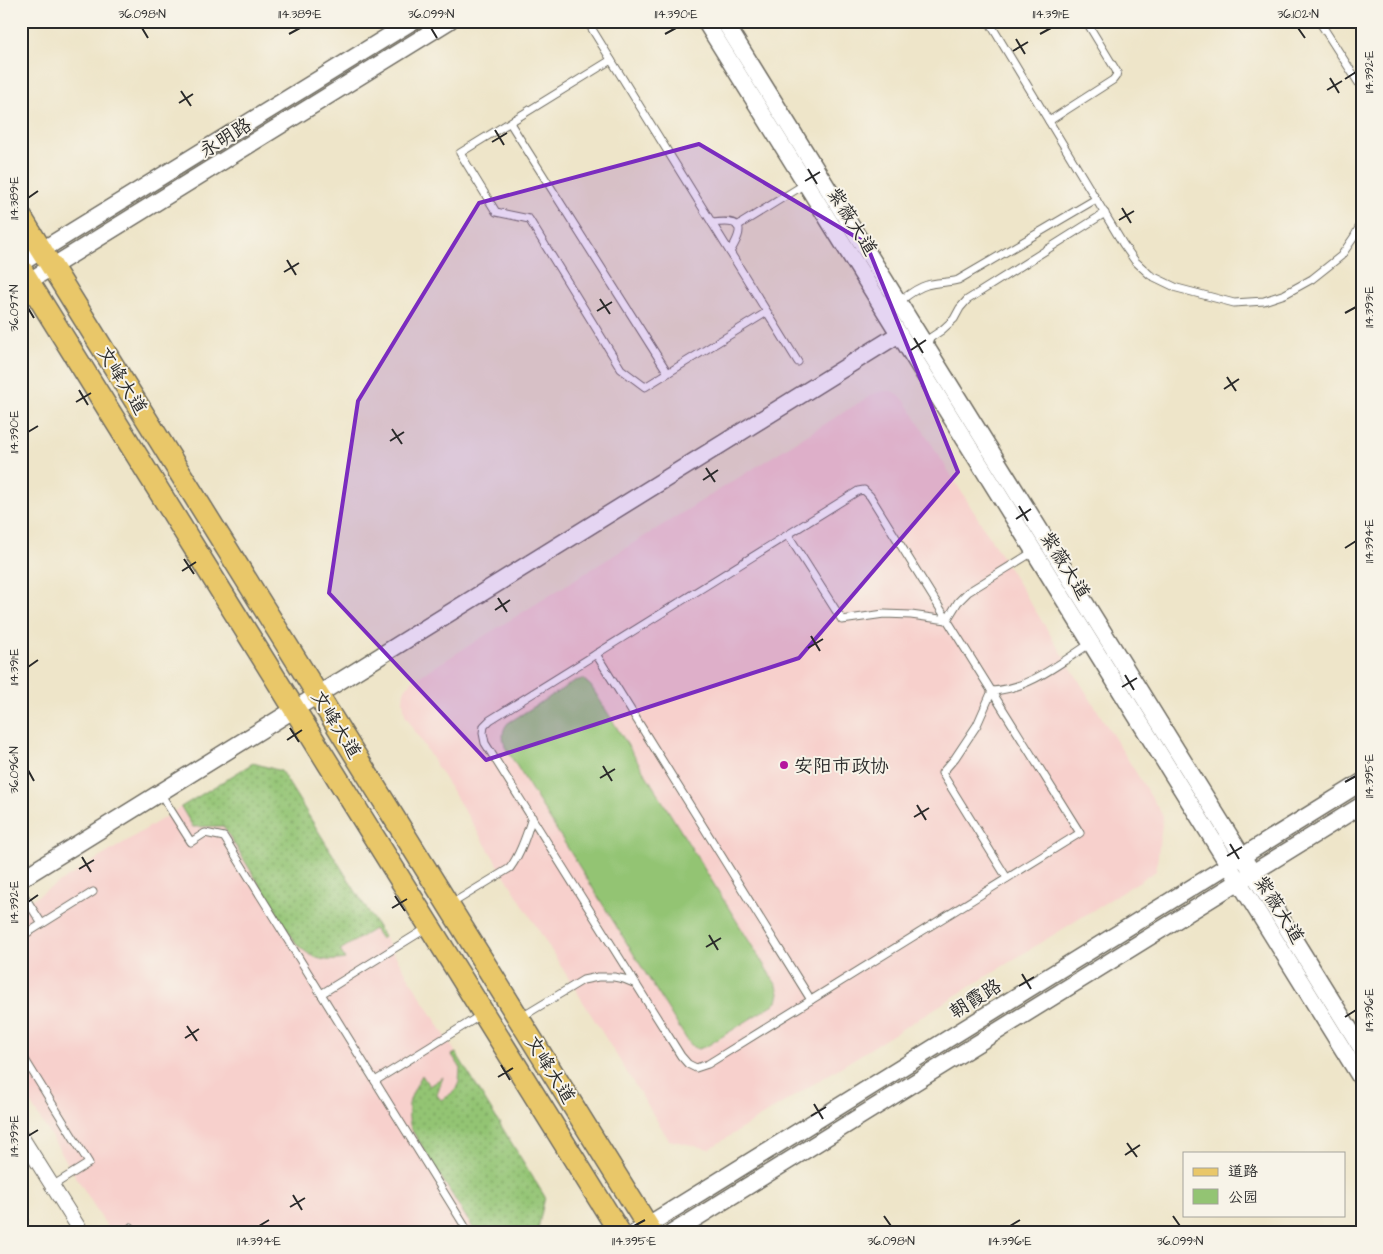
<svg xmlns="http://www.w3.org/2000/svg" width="1383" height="1254" viewBox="0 0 1383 1254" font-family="'Architects Daughter','LXGW WenKai TC',sans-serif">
<defs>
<pattern id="grass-dots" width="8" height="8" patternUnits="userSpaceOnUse" patternTransform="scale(1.25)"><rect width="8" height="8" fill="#93c473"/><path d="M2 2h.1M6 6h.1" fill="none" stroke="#789f5f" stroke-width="1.8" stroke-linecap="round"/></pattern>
</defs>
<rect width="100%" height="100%" fill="#f7f3e8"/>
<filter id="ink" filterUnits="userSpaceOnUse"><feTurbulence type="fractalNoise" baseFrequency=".02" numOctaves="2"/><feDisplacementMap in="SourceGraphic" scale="10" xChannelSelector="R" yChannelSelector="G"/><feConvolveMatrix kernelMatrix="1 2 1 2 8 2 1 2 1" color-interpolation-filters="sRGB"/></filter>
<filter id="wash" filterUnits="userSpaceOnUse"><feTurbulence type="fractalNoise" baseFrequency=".0096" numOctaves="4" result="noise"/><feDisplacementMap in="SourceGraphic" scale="20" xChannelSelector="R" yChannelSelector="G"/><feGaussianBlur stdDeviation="1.12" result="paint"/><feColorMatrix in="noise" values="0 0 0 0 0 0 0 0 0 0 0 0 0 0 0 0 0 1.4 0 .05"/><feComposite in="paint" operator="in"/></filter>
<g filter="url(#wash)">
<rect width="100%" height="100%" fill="#eee5c9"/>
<g fill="#f7d0cc">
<polygon points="882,391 891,391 897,394 905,401 1163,816 1156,871 709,1149 669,1140 405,715 403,701 404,691 412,681 873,394"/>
<polygon points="253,763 281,771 545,1197 537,1233 111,1233 21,1088 21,906"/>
</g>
<g fill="url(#grass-dots)" stroke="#5f784f">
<path d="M253 763 281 771 384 937 381 939 374 929 340 950 345 959C322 963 310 958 295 942L223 826 193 827 181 807Z"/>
<path d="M456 1053 545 1197 537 1233H476L411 1129C405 1104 410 1097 422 1075L429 1086 443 1077 439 1088 437 1095 441 1100 455 1091 459 1082 460 1067 452 1055Z"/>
</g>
<path fill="#93c473" stroke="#5f784f" d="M583 679 591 686 777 986 779 993 777 1002 707 1046 698 1049 693 1047 687 1040 505 747C503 738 501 731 508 723L575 681Z"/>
</g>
<g filter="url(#ink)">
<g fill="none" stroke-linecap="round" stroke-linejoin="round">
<defs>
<g id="service">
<polyline points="587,21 798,362"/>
<polyline points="1319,21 1362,88"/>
<polyline points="991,25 1123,244 1135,261 1150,275 1177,288 1234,303 1264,301 1285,294 1312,279 1341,256 1354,237 1362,222"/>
<polyline points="611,60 460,153 496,212 529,219 621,369 645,387 767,312"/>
<polyline points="1049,121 1113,80 1116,76 1117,72 1086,21"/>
<polyline points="510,123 668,373"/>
<path d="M712 223C743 219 745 227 730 252"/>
<polyline points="737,226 805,184"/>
<path d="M899 302C907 296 916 288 927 285 937 282 948 283 958 280L1096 199"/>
<polyline points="924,342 942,330 954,319 960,308 967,300 1105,213"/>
<polygon points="864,490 870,496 1080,833 708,1064 696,1068 688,1064 681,1056 485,743 483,733 484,726 490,720 858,491"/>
<polyline points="788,535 842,620 884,614 911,615 947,620 958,602 968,592 1033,552"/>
<polyline points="596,654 811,1000"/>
<polyline points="160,793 191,842 205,833 224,837 469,1233"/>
<path d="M1007 878 942 773 955 758 977 725 992 691C1029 689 1060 663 1091 643"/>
<polyline points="21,891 42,924"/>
<path d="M451 904 510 868C521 853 527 834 532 817"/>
<polyline points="21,937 93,892"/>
<polyline points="321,994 427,928"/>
<polyline points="520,1018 583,980 598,977 614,977 624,979 636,984"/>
<polyline points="21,1053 89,1163 52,1186"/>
<polyline points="375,1081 481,1015"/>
<polyline points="21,1221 24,1219"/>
<polyline points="131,1227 135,1233"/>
</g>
<polyline id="minor" points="21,1136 82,1233"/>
<g id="tertiary">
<polyline points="705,21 1362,1080"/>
<polyline points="724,21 1362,1049"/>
<polyline points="21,263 413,21"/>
<polyline points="21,286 449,21"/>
<polyline points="21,879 899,334"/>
<polyline points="635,1233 1362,782"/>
<polyline points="672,1233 1362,805"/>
</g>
<g id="primary">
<polyline points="21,217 652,1233"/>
<polyline points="21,269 620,1233"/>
</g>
</defs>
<use href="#service" stroke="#6f6c62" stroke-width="9"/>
<use href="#minor" stroke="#6f6c62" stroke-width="16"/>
<use href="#tertiary" stroke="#6f6c62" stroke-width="19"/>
<use href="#primary" stroke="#6f6c62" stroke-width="24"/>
<use href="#service" stroke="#fff" stroke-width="7"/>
<use href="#minor" stroke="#fff" stroke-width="14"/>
<use href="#tertiary" stroke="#fff" stroke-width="16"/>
<use href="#primary" stroke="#e9c769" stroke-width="21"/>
</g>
</g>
<path fill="#7b2cbf" fill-opacity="0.2" stroke="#7b2cbf" stroke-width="4" stroke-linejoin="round" d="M699 144 866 243 958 472 799 658 486 760 329 593 358 401 479 203Z"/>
<path fill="none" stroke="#2b2b2b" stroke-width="2" d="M142 28 148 38M431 28 437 38M1298 28 1305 38M289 34 300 28M665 34 676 28M1040 34 1051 28M1016 39 1025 54M1013 51 1028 42M1330 78 1339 93M1345 79 1356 72M1327 90 1342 81M181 91 191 106M179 103 193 94M495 130 504 145M492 142 507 133M808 169 817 184M805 181 820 172M28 198 38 191M1122 208 1131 223M1119 220 1134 211M287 260 296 275M284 272 299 263M600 299 610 314M28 308 34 318M597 311 612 302M1345 313 1356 307M914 338 923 353M911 350 926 340M1227 377 1236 391M1224 389 1239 379M79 390 88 405M76 402 91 393M392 429 402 444M28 432 38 426M390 441 404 432M706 468 715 482M703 480 718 470M1019 506 1028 521M1016 519 1031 509M1345 548 1356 541M184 559 194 574M182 571 196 562M498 598 507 612M495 610 510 600M811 636 820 651M808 648 823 639M28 667 38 660M1125 675 1134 690M1122 687 1137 678M290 728 299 742M287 740 302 730M603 766 612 781M28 770 34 781M600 778 615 769M1345 782 1356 776M917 805 926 820M914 817 929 808M1230 844 1239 859M1227 856 1242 847M82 857 91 872M79 869 94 860M395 896 405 911M28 902 38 895M392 908 407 899M709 935 718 950M706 947 721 938M1022 974 1031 989M1019 986 1034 977M1345 1017 1356 1010M187 1026 197 1041M185 1038 199 1029M501 1065 510 1080M498 1077 513 1068M814 1104 823 1119M811 1116 826 1107M28 1136 38 1130M1127 1143 1137 1157M1125 1155 1140 1145M293 1195 302 1210M290 1207 305 1198M884 1216 891 1226M1173 1216 1180 1226M259 1226 269 1220M634 1226 645 1220M1010 1226 1020 1220"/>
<circle fill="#b5179e" stroke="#f7f3e8" stroke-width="2" cx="784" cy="765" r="5"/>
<g text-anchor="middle" stroke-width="4" stroke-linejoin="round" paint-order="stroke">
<g font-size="19" fill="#2b2b2b" stroke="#f7f3e8">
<text transform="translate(225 137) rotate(-32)" y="7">永明路</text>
<text transform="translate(853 221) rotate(58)" y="7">紫薇大道</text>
<text transform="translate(123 380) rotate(58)" y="7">文峰大道</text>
<text transform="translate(1066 565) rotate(58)" y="7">紫薇大道</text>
<text transform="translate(337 724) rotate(58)" y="7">文峰大道</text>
<text transform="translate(1280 909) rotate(58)" y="7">紫薇大道</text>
<text transform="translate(975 998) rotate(-32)" y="7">朝霞路</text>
<text transform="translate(551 1069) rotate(58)" y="7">文峰大道</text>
</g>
<g font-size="19" fill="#2b2b2b" stroke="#f7f3e8" text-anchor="start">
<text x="794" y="772">安阳市政协</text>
</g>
</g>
<rect width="1383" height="1254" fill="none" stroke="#f7f3e8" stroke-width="55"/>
<rect x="1183" y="1152" width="162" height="65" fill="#f7f3e8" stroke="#a5a39c"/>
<rect x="1193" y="1168" width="25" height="8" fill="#e9c769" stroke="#a5a39c"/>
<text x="1228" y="1176" font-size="15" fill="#2b2b2b">道路</text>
<rect x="1193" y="1189" width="25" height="15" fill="#93c473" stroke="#a5a39c"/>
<text x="1228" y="1202" font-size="15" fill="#2b2b2b">公园</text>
<rect x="28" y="28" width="1328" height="1198" fill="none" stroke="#2b2b2b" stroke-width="2"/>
<g font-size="12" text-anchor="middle" fill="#2b2b2b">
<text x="142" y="18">36.098°N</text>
<text x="300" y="18">114.389°E</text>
<text x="431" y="18">36.099°N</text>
<text x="676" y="18">114.390°E</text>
<text x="1051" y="18">114.391°E</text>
<text x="1298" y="18">36.102°N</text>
<text transform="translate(1369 72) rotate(-90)" y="4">114.392°E</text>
<text transform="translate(14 198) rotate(-90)" y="4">114.389°E</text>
<text transform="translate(1369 307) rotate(-90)" y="4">114.393°E</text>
<text transform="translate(14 308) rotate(-90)" y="4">36.097°N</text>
<text transform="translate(14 432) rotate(-90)" y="4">114.390°E</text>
<text transform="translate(1369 541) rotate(-90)" y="4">114.394°E</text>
<text transform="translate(14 667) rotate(-90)" y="4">114.391°E</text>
<text transform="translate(14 770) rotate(-90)" y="4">36.096°N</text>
<text transform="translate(1369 776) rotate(-90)" y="4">114.395°E</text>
<text transform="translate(14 902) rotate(-90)" y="4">114.392°E</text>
<text transform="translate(1369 1010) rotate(-90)" y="4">114.396°E</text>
<text transform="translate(14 1136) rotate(-90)" y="4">114.393°E</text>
<text x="259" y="1245">114.394°E</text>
<text x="634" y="1245">114.395°E</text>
<text x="891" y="1245">36.098°N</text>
<text x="1010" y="1245">114.396°E</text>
<text x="1180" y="1245">36.099°N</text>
</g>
</svg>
